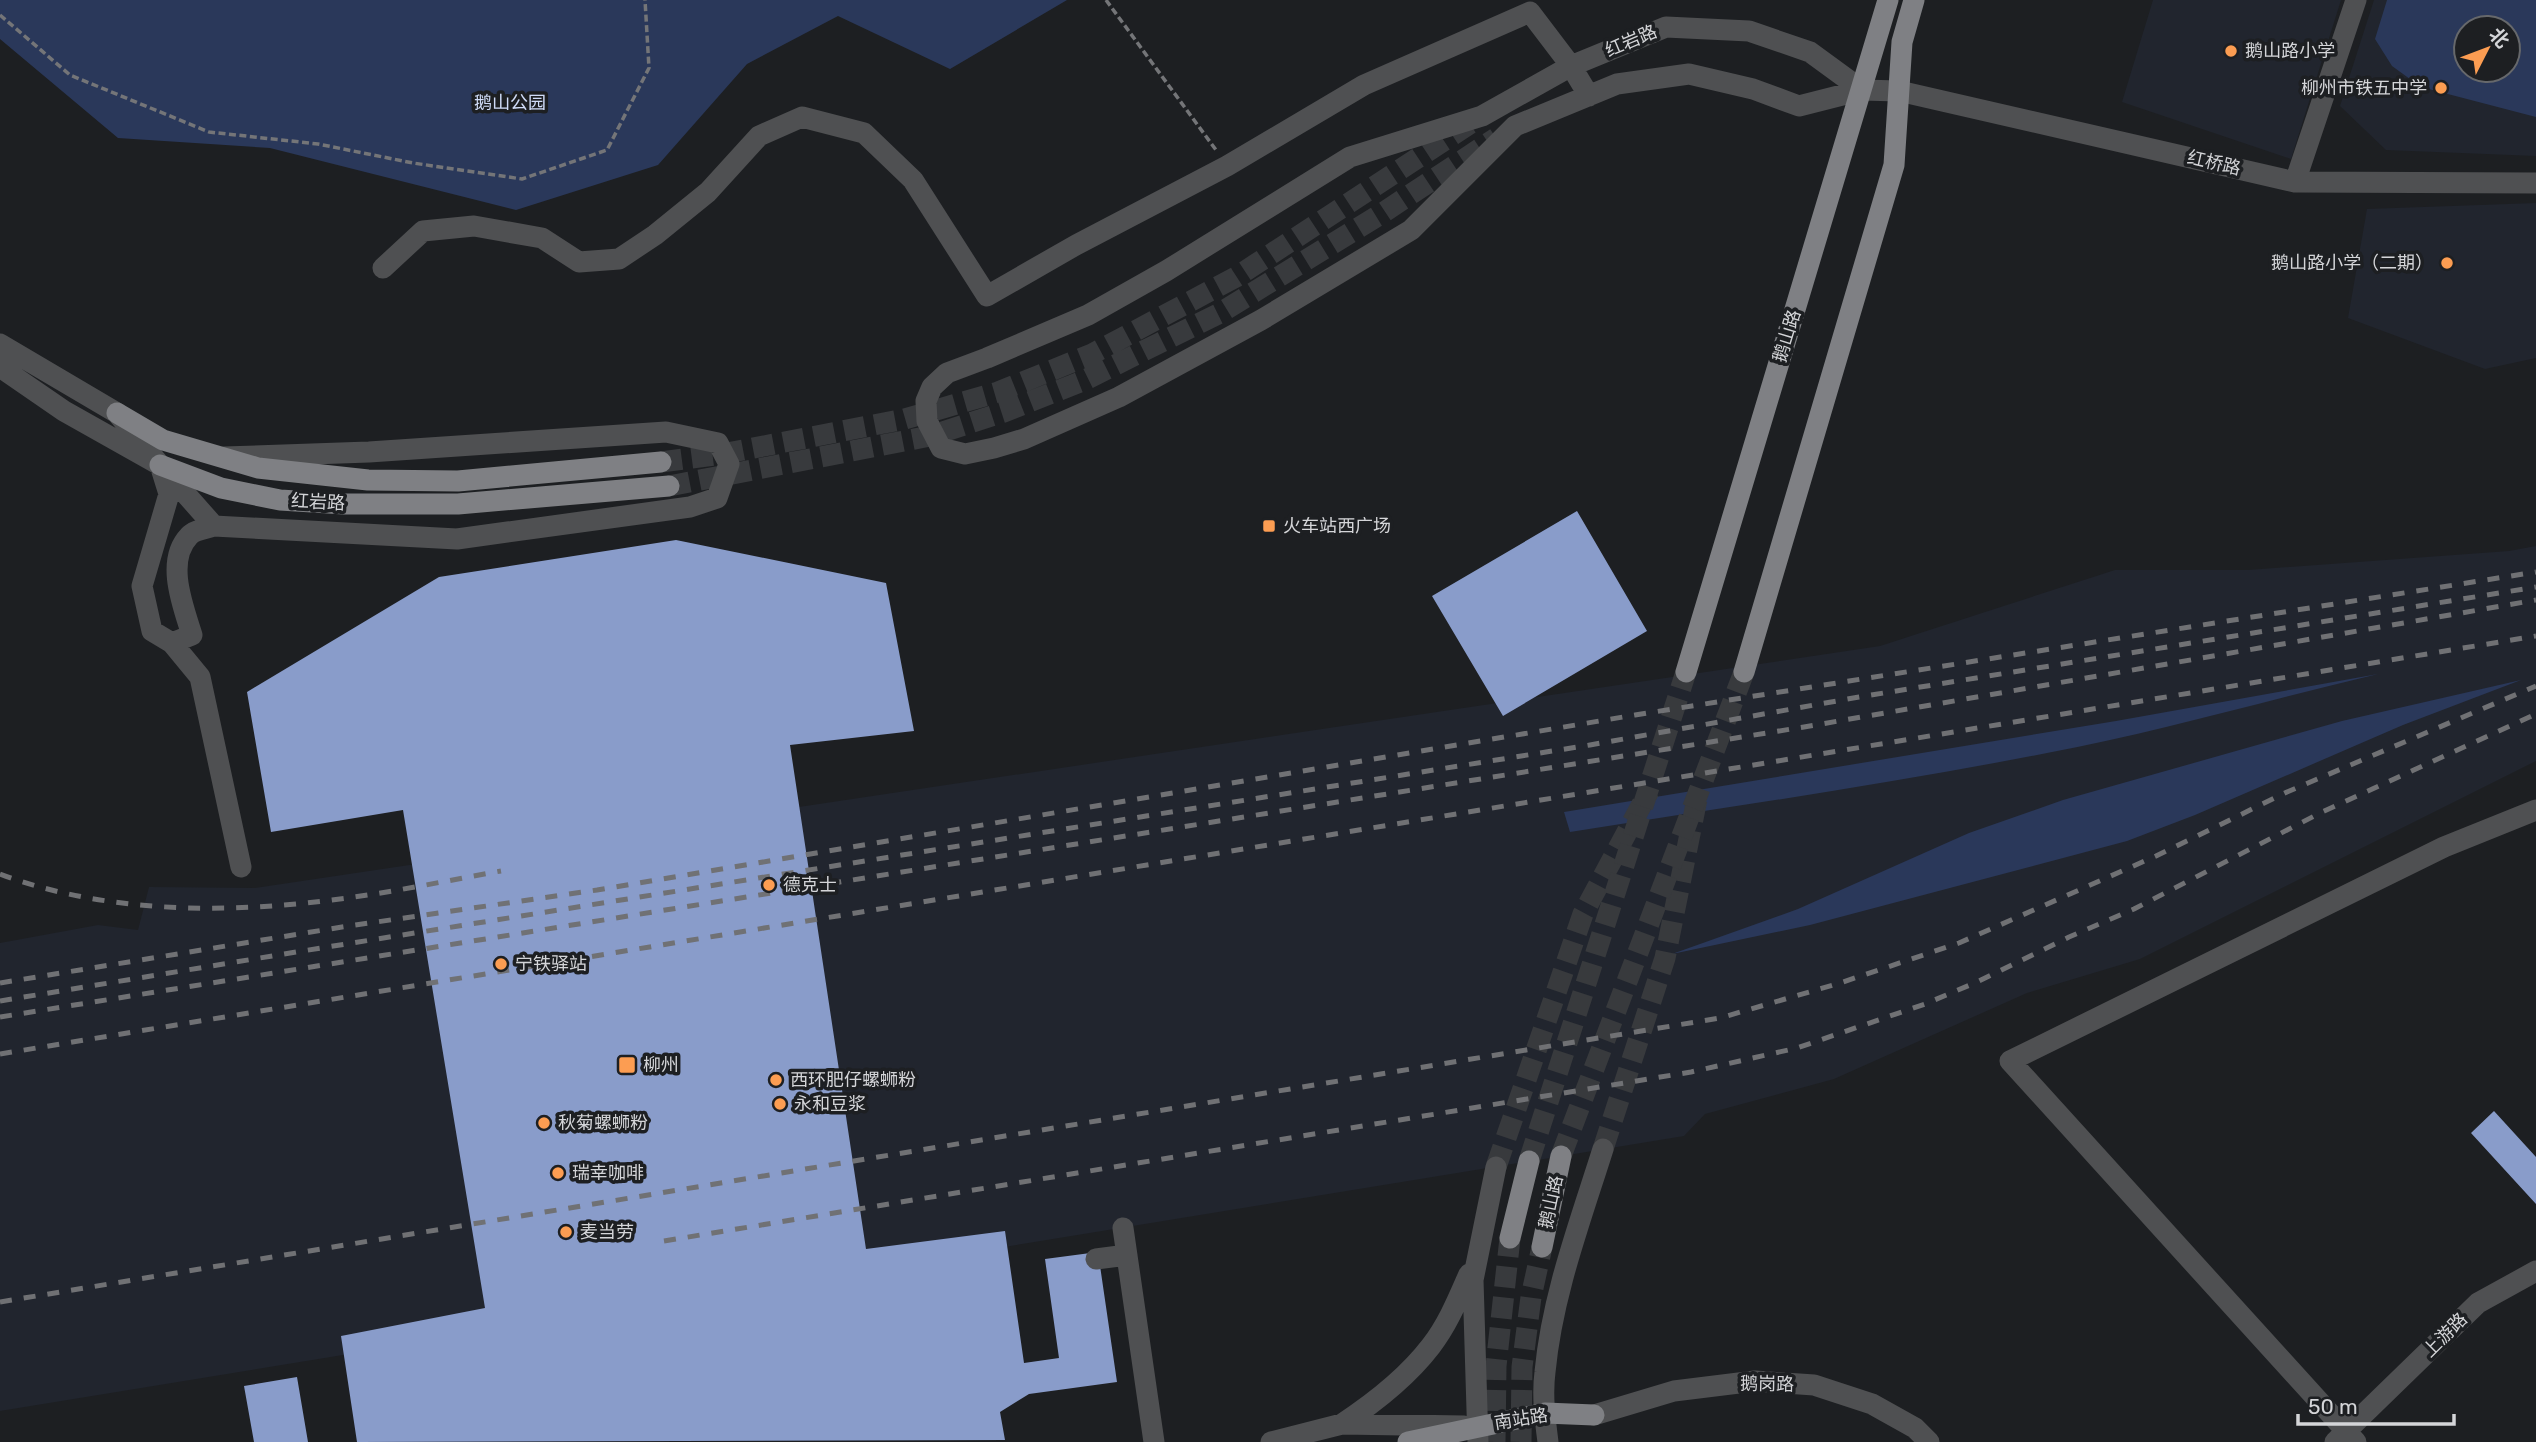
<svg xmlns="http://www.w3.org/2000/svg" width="2536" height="1442" font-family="Rubik,'Noto Sans SC',sans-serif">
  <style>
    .built { fill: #21252e; fill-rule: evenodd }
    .green { fill: #2a385a; fill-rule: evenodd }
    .building { fill: #899cca }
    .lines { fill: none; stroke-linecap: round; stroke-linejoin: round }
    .minor-tunnel { stroke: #383a3d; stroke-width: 21; stroke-dasharray: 21 10; stroke-linecap: butt }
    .major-tunnel { stroke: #383a3d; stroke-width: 21; stroke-dasharray: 21 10; stroke-linecap: butt }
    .path { stroke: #747578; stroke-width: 3.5; stroke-dasharray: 7 3.5; stroke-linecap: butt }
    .minor { stroke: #4f5052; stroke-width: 21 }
    .major { stroke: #7f8084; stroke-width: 21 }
    .rail { stroke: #707174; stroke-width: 5; stroke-dasharray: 12 12; stroke-linecap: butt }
    .poi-dot { fill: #fc9d52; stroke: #1d1f22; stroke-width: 2.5 }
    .labels { text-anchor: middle; stroke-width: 7; stroke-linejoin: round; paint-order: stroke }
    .street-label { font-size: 18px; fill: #d4d5d8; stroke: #1d1f22 }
    .poi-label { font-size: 18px; fill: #d4d5d8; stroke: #1d1f22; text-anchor: start }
    .park-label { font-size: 18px; fill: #d0dcf8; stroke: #1d1f22 }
  </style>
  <rect width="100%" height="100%" fill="#1d1f22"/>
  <path class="built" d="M2153,0H2341L2291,159L2122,102Z
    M2374,0H2536V156L2386,150L2340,106ZM2466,28H2508V70H2466Z
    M2536,203V358L2485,369L2348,318L2367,209Z
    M2536,546V761L2140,959L2027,993L1834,1079L1705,1114L1684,1136L0,1411V943L98,925L138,930L149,887L255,888L1880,646L2115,570H2248L2509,551Z"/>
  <path class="green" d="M0,0H1067L950,69L838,16L747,64L658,165L516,210L270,148L118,138L0,39Z
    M2387,0H2536V117L2421,87L2392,66L2375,39ZM2466,28H2508V70H2466Z
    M2378,674C2268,700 2159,732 2047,753C1889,784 1729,807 1570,832L1564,812L2116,721Z
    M2521,680L2403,725L2195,815L2127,841L1810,925L1672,954L1798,909L1969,833L2063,800L2342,721Z"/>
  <path class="building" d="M1577,511L1647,631L1503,716L1432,596Z
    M676,540L886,583L914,731L790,745L866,1249L1005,1231L1024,1363L1059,1358L1045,1259L1098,1252L1117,1382L1029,1394L1000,1412L1005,1440L357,1442L341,1336L485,1308L403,810L271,832L247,692L439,577Z
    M2494,1111L2536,1157V1204L2471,1133Z
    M297,1377L308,1442H254L244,1386Z"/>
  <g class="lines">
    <path class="minor-tunnel" d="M1603,1149L1665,958L1698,794
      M1496,1167L1583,914L1649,791"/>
    <path class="major-tunnel" d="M661,462L722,454L905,419L998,392L1092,354L1236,277L1471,123
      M669,486L930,436L1004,412L1085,380L1220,313L1381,214L1496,138
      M1561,1156L1744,672
      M1529,1161L1686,672
      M1495,1442L1496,1366L1510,1238
      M1521,1442L1522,1367L1531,1297L1542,1247"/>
    <path class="path" d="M1106,0L1216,150
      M0,15L70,75L209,132L318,144L413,163L522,179L607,150L649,68L645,0"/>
    <path class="minor" d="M1862,90L1810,52L1749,31L1666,27L1571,66L1482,116L1350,157L1166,271L1088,315L987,358L947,373L932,387L926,401L927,421L941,448L965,454L994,448L1024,439L1119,397L1261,320L1411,230L1515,126L1617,84L1689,74L1753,89L1799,106L1862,90L1899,91L2295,182L2536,183
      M2295,182L2356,0
      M383,268L423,231L474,226L542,238L579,262L619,259L655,235L708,192L759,136L802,117L864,133L913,180L987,296L1076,245L1227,166L1364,85L1530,12L1571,66L1589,96
      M0,344L117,413L160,465L169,494L142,586L152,631L172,643L200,677L241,867
      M0,367L64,411L160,465L214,526
      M172,643L192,635C183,606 165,561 189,536C194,530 206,529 214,526L457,539L690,507L717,498L729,464L718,443L666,432L369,452L224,457
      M1123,1228L1154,1442
      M1096,1259L1127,1255
      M1594,1415L1674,1391L1755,1381L1814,1385L1872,1404L1915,1428L1929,1442
      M1342,1424C1374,1403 1408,1376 1431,1346C1448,1324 1458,1299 1469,1274
      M1271,1442L1342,1424L1464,1426
      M1478,1442L1473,1280L1496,1167
      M1548,1442C1545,1419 1542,1395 1545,1372C1552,1296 1580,1222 1603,1149
      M2335,1442L2478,1303L2536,1271
      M2356,1442L2010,1061L2444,847L2536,810"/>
    <path class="major" d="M117,413L163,440L258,468L368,480L458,481L661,462
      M160,465L221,488L280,500L344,504H458L669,486
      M1686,672L1888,0
      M1744,672L1894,165L1902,42L1914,0
      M1510,1238L1529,1161
      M1542,1247L1561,1156
      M1408,1442L1545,1413L1594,1415"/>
    <path class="rail" d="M0,874C104,913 223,914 332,900C389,893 445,881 501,871
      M0,983L342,927L597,890L1635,715L2536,572
      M0,1001L296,952L1590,745L1859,697L2536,587
      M0,1017L1804,727L2536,600
      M0,1054L2536,636
      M664,1241L1691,1072L1797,1048L1925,1004L1977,982L2069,937L2134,909L2322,812L2536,714
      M0,1302L1720,1018L1840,983L1959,943L2156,856L2287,792L2536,686"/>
  </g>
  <g class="poi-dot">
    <circle cx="2231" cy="51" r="7"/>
    <circle cx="2441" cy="88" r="7"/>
    <circle cx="2447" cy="263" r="7"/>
    <rect x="1262" y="519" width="14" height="14" rx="3.5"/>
    <circle cx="769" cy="885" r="7"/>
    <circle cx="501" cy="964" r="7"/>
    <rect x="618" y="1056" width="18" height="18" rx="3.5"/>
    <circle cx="776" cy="1080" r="7"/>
    <circle cx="780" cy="1104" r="7"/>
    <circle cx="544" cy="1123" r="7"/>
    <circle cx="558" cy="1173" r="7"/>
    <circle cx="566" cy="1232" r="7"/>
  </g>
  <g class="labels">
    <g class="street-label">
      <text transform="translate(1631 41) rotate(-23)" y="6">红岩路</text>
      <text transform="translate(2214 163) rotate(13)" y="6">红桥路</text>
      <text transform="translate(1787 336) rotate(-73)" y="6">鹅山路</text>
      <text transform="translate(318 502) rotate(3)" y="6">红岩路</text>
      <text transform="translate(1551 1202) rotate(-78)" y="6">鹅山路</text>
      <text transform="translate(2445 1335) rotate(-45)" y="6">上游路</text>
      <text transform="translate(1767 1384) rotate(1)" y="6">鹅岗路</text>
      <text transform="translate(1521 1419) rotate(-9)" y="6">南站路</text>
    </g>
    <g class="poi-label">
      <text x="2245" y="57">鹅山路小学</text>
      <text x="2427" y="94" text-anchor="end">柳州市铁五中学</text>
      <text x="2433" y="269" text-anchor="end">鹅山路小学（二期）</text>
      <text x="1283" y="532">火车站西广场</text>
      <text x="783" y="891">德克士</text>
      <text x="515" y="970">宁铁驿站</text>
      <text x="643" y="1071">柳州</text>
      <text x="790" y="1086">西环肥仔螺蛳粉</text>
      <text x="794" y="1110">永和豆浆</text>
      <text x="558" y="1129">秋菊螺蛳粉</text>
      <text x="572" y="1179">瑞幸咖啡</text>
      <text x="580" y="1238">麦当劳</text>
    </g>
    <g class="park-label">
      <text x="510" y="109">鹅山公园</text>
    </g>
  </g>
  <g transform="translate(2487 49) rotate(48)"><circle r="33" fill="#1d1f22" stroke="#66686b" stroke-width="2"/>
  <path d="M0-5L12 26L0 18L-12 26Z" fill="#fc9d52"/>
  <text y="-10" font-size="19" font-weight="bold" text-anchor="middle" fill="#d4d5d8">北</text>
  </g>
  <path d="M2298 1414v10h156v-10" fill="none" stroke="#d4d5d8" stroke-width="3.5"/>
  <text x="2308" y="1414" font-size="21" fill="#d4d5d8" stroke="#1d1f22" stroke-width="5" paint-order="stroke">50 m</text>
</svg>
